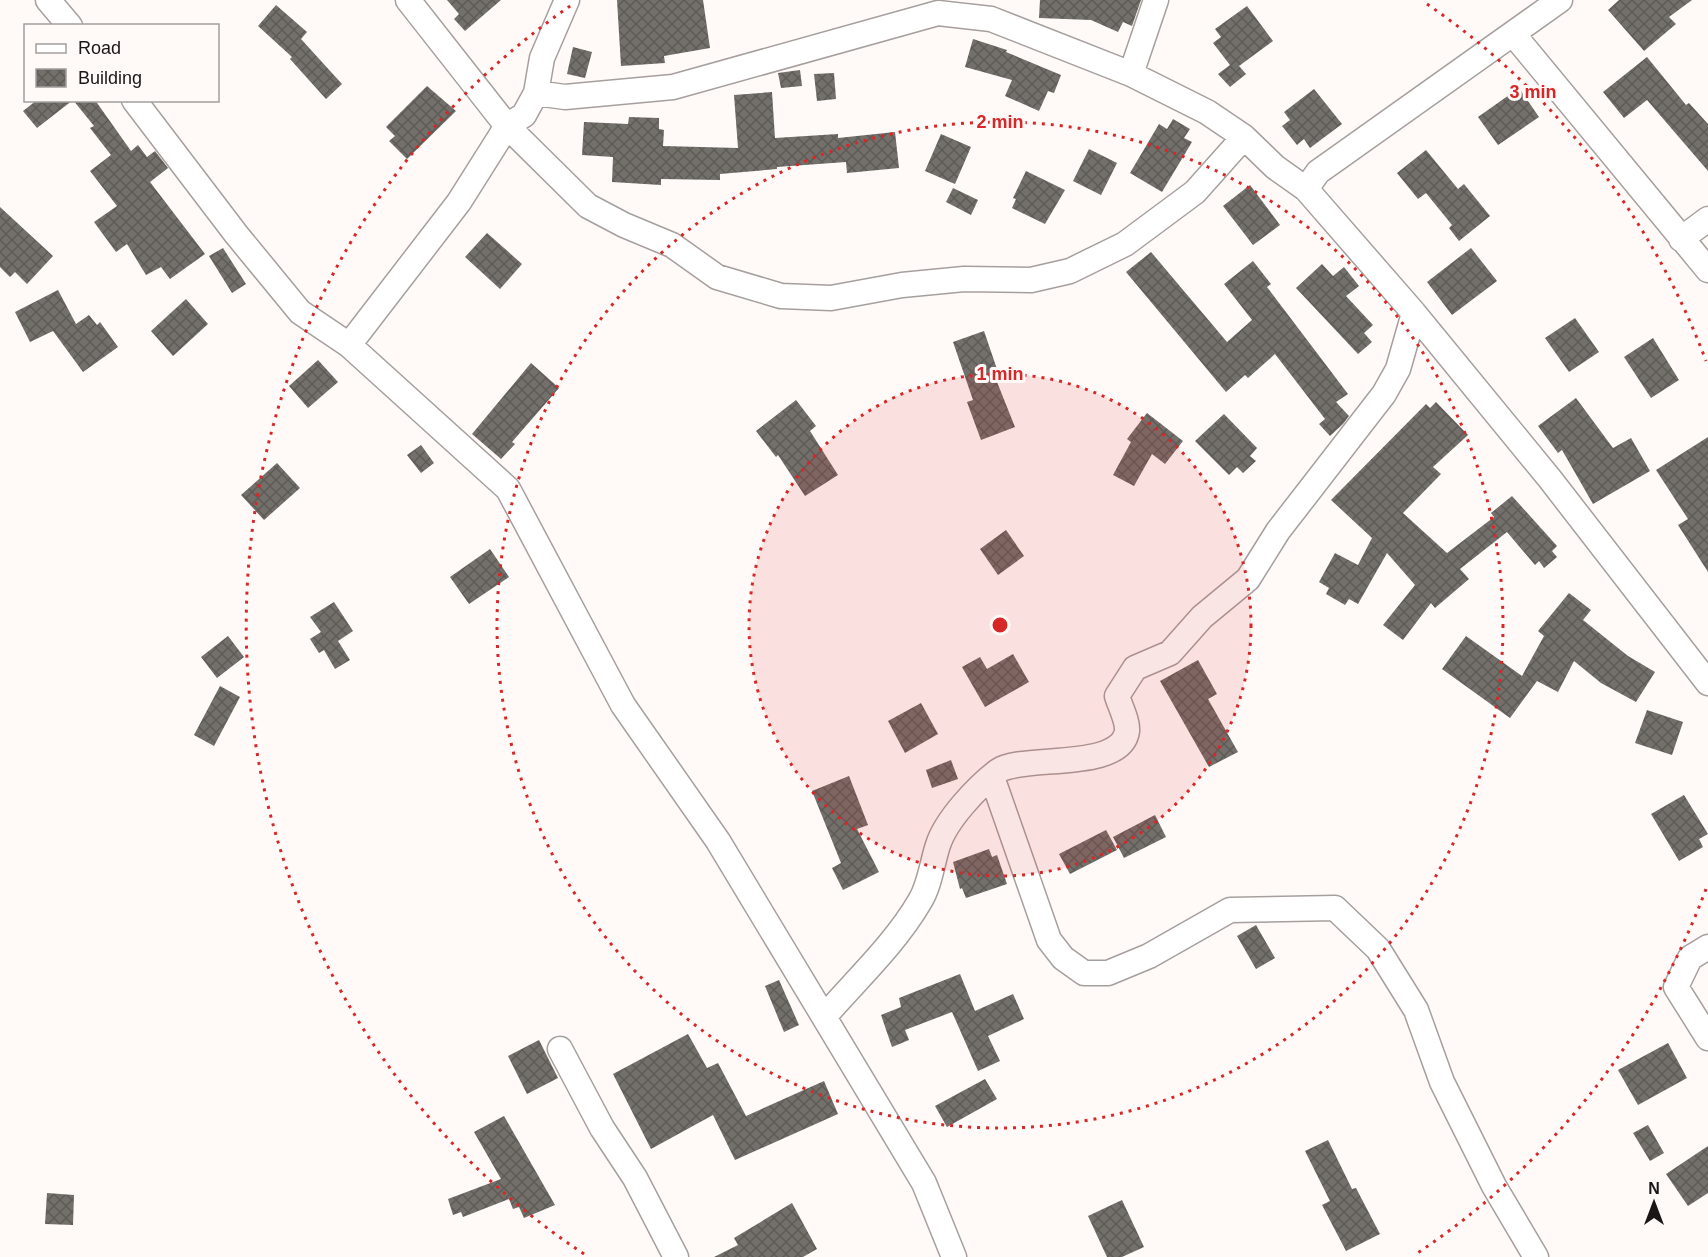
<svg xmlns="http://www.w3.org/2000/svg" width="1708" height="1257" font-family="Arial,sans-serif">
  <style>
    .building { fill: url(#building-cross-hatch) }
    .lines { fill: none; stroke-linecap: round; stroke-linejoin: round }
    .street-casing { stroke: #a69f9d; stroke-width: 27 }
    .street { stroke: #fff; stroke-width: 24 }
    .ring { fill: none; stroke: #d62828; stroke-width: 3; stroke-dasharray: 3 6 }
    .centre { fill: #d62828; stroke: #fffaf8; stroke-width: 3 }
    .ring-label { font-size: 18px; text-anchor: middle; font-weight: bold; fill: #d62828; stroke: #fffaf8; stroke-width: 6; stroke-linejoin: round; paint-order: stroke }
  </style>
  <defs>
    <pattern id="building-cross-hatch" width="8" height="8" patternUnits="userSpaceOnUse" patternTransform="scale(1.5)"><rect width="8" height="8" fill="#736f6a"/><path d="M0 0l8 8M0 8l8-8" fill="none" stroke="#5e5a56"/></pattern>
  </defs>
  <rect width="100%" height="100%" fill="#fffaf8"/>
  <path class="building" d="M447,0H501L465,31L454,19L459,14Z
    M617,0H703L710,48L664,56L665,63L621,66Z
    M1040,0H1141L1132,26L1123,22L1118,32L1091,20L1039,18Z
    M1619,0H1692L1669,17L1676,24L1644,51L1608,10Z
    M276,5L307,32L301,39L342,84L326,99L290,59L292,57L258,26Z
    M1247,6L1273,41L1239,66L1246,74L1230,87L1218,74L1230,65L1213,43L1221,37L1215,29Z
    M973,39L1007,50L1006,52L1061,75L1054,93L1048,91L1039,111L1005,96L1012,80L965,67Z
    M573,47L592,52L585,78L567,74Z
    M1647,57L1686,105L1689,103L1708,124V171L1647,100L1624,118L1603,92Z
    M800,70L802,86L781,88L778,73Z
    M834,73L836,99L817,101L814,74Z
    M427,86L456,111L407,159L389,141L395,136L386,127Z
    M1519,88L1539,117L1498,145L1478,117Z
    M1314,89L1342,124L1310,148L1304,139L1297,145L1282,126L1290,120L1284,112Z
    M772,92L775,138L838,134V138L895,132L899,168L847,173L846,162L777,167V169L720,174V180L661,179V185L612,182L613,157L582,155L584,122L628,124L629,117L659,118V129L664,130L663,146L738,148L734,95Z
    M37,100H73L37,128L23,111Z
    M73,100H95L131,151L138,145L147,157L155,151L168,168L150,182L205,254L170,279L161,267L146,275L127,244L116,252L94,222L117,206L90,171L111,155L90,128L94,126Z
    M1173,119L1190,129L1184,138L1192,142L1162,192L1130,173L1159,124L1167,129Z
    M941,134L971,147L955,184L925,171Z
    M1089,149L1117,163L1101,195L1073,181Z
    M1426,150L1458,189L1464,184L1490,216L1459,241L1449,228L1452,225L1426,193L1418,199L1397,173Z
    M1026,171L1065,190L1045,224L1012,208L1016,199L1013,198Z
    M1250,185L1280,225L1253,245L1223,206Z
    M953,188L978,200L971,215L946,202Z
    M0,207L53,256L27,284L15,272L10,277L0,267Z
    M487,233L522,264L500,289L465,257Z
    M223,248L246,284L232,293L209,256Z
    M1471,248L1497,281L1452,315L1427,282Z
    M1151,252L1227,342L1252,320L1224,284L1253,261L1271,284L1267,287L1348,394L1336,402L1349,416L1343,424L1330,436L1319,424L1325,419L1275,354L1248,378L1245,375L1226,392L1126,272Z
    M1322,264L1333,276L1344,267L1359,286L1346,296L1373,325L1364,333L1372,342L1358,354L1296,288Z
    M58,290L76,324L89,315L97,325L100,322L118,347L83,372L53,331L30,342L15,312Z
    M186,299L208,324L173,356L151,331Z
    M1575,318L1599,352L1569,372L1545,338Z
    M984,331L999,375L995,377L1015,427L981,440L967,402L973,400L953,342Z
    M1653,338L1679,380L1651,398L1624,357Z
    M318,360L338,382L308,408L289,386Z
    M531,363L559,388L512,442L515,444L501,459L472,434Z
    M1576,398L1613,448L1631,438L1650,471L1593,504L1562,450L1558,453L1538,426Z
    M796,400L816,426L810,431L838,475L805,496L778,455L776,457L756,431Z
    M1436,402L1468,435L1433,467L1441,474L1403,513L1447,553L1494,517L1491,513L1512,496L1557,546L1552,551L1557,557L1544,568L1539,561L1535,565L1507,532L1460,569L1469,579L1435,608L1431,603L1403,640L1383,625L1415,585L1387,553L1358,604L1349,599L1345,605L1326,594L1329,588L1319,582L1335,553L1358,565L1372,538L1331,500L1426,404L1430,408Z
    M1147,413L1183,441L1165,464L1152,454L1134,486L1113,475L1131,442L1127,439Z
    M1224,414L1257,448L1250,456L1256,461L1243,473L1237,467L1229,475L1195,441Z
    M1708,437V572L1678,525L1688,519L1656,470Z
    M421,445L434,463L421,473L407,455Z
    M277,463L300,488L264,520L241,495Z
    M1006,530L1024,556L998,575L980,549Z
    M490,549L509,577L469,604L450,577Z
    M1569,593L1591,610L1583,620L1628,656L1655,672L1636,702L1601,683L1574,661L1558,692L1537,681L1510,718L1442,669L1466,636L1522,676L1544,636L1538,631Z
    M334,602L353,631L338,641L350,660L335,669L324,650L319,653L310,639L321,632L310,617Z
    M228,636L244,657L217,678L201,657Z
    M1013,654L1029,682L985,707L962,667L980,657L987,669Z
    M1198,660L1217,694L1208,699L1238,752L1209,767L1160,681Z
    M220,686L240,697L214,746L194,735Z
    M921,703L938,734L905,753L888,721Z
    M1647,710L1683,722L1672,755L1635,743Z
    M951,760L958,779L932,788L926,770Z
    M849,776L868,825L857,829L879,872L843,890L832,868L841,863L812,791Z
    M1684,795L1708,834L1699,839L1703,847L1679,861L1651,814Z
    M1155,815L1166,837L1124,858L1113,837Z
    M1106,830L1117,850L1070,874L1059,854Z
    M989,849L992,857L997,855L1007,884L966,898L962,888L960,889L953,862Z
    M1256,925L1275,958L1256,969L1237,936Z
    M960,974L975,1011L1013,994L1024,1019L988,1036L1000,1061L978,1071L952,1012L905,1030L909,1040L892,1047L881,1015L901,1007L899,998Z
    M779,980L799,1025L784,1032L765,986Z
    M688,1034L707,1068L718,1063L746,1116L824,1081L838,1114L735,1160L713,1115L651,1149L613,1074Z
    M539,1040L558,1078L527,1094L508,1056Z
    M1668,1043L1687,1078L1638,1105L1618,1070Z
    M985,1079L997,1099L947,1127L935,1106Z
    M504,1116L555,1205L524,1218L519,1207L513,1209L509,1199L463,1217L461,1212L453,1215L448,1199L501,1179L474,1132Z
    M1648,1125L1664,1153L1650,1161L1633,1133Z
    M1328,1140L1352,1189L1356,1188L1380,1234L1346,1251L1322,1205L1330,1201L1305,1151Z
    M1708,1146V1193L1688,1206L1666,1174Z
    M47,1193L74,1195L73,1225L45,1224Z
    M1122,1200L1144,1247L1122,1257H1107L1088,1216Z
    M792,1203L817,1249L803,1257H714L738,1245L734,1238Z"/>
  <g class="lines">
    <defs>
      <path id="street" d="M48,0L70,26
        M408,0L507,126L588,206L624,225L672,245L717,277L781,296L831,298L902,285L964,279L1031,280L1070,271L1125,244L1195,192L1244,137
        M1514,35L1708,270
        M1131,74L1156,0
        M536,93L565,97L673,87L938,13L991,19L1131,74L1207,112L1244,137L1275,167L1306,189L1414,313L1550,479L1708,683
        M134,100L236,234L300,312L349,345L508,489L623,705L718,841L924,1183L954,1257
        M1306,189L1318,172L1335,160L1560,0
        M1681,239L1708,219
        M349,345L459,202L507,126L524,115L536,93L542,58L567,0
        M992,777L1049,940L1063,958L1084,973H1108L1149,956L1230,910L1335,908L1378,949L1416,1010L1442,1082L1494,1186L1536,1257
        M1708,947L1690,958L1676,987L1708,1038
        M824,1017C856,980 895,944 920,901C930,885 932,863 938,845C946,820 977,787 998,771C1022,754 1121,772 1127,731C1128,721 1120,706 1117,696L1135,668L1170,653L1202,617L1248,579L1278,531L1384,394L1398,369L1414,313
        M560,1049L602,1128L635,1178L676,1257"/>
    </defs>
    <use href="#street" class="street-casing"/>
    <use href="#street" class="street"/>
  </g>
  <circle cx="1000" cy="625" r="251" fill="#d62828" fill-opacity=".12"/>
  <g class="ring">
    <circle cx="1000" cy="625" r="251"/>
    <circle cx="1000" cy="625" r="503"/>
    <path d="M1706 889A754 754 0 0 1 1416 1254M584 1254A754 754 0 0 1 573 4M1427 4A754 754 0 0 1 1706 361"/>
  </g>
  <circle cx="1000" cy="625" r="9" class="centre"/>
  <g class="ring-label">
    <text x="1533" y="98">3 min</text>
    <text x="1000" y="128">2 min</text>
    <text x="1000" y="380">1 min</text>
  </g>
  <rect x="24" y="24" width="195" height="78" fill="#fffaf8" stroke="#a39f9d" stroke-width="1.5"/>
  <rect x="36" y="44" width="30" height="9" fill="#ffffff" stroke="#a39f9d" stroke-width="1.5"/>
  <text x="78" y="54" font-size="18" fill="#191615">Road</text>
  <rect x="36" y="69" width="30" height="18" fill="url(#building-cross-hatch)" stroke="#a39f9d" stroke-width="1.5"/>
  <text x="78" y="84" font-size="18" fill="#191615">Building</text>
  <g transform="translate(1654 1203)" stroke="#fffaf8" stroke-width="4.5" paint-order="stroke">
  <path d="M0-4.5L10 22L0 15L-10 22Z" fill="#191615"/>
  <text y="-9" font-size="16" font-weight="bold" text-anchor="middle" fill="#191615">N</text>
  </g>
</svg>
